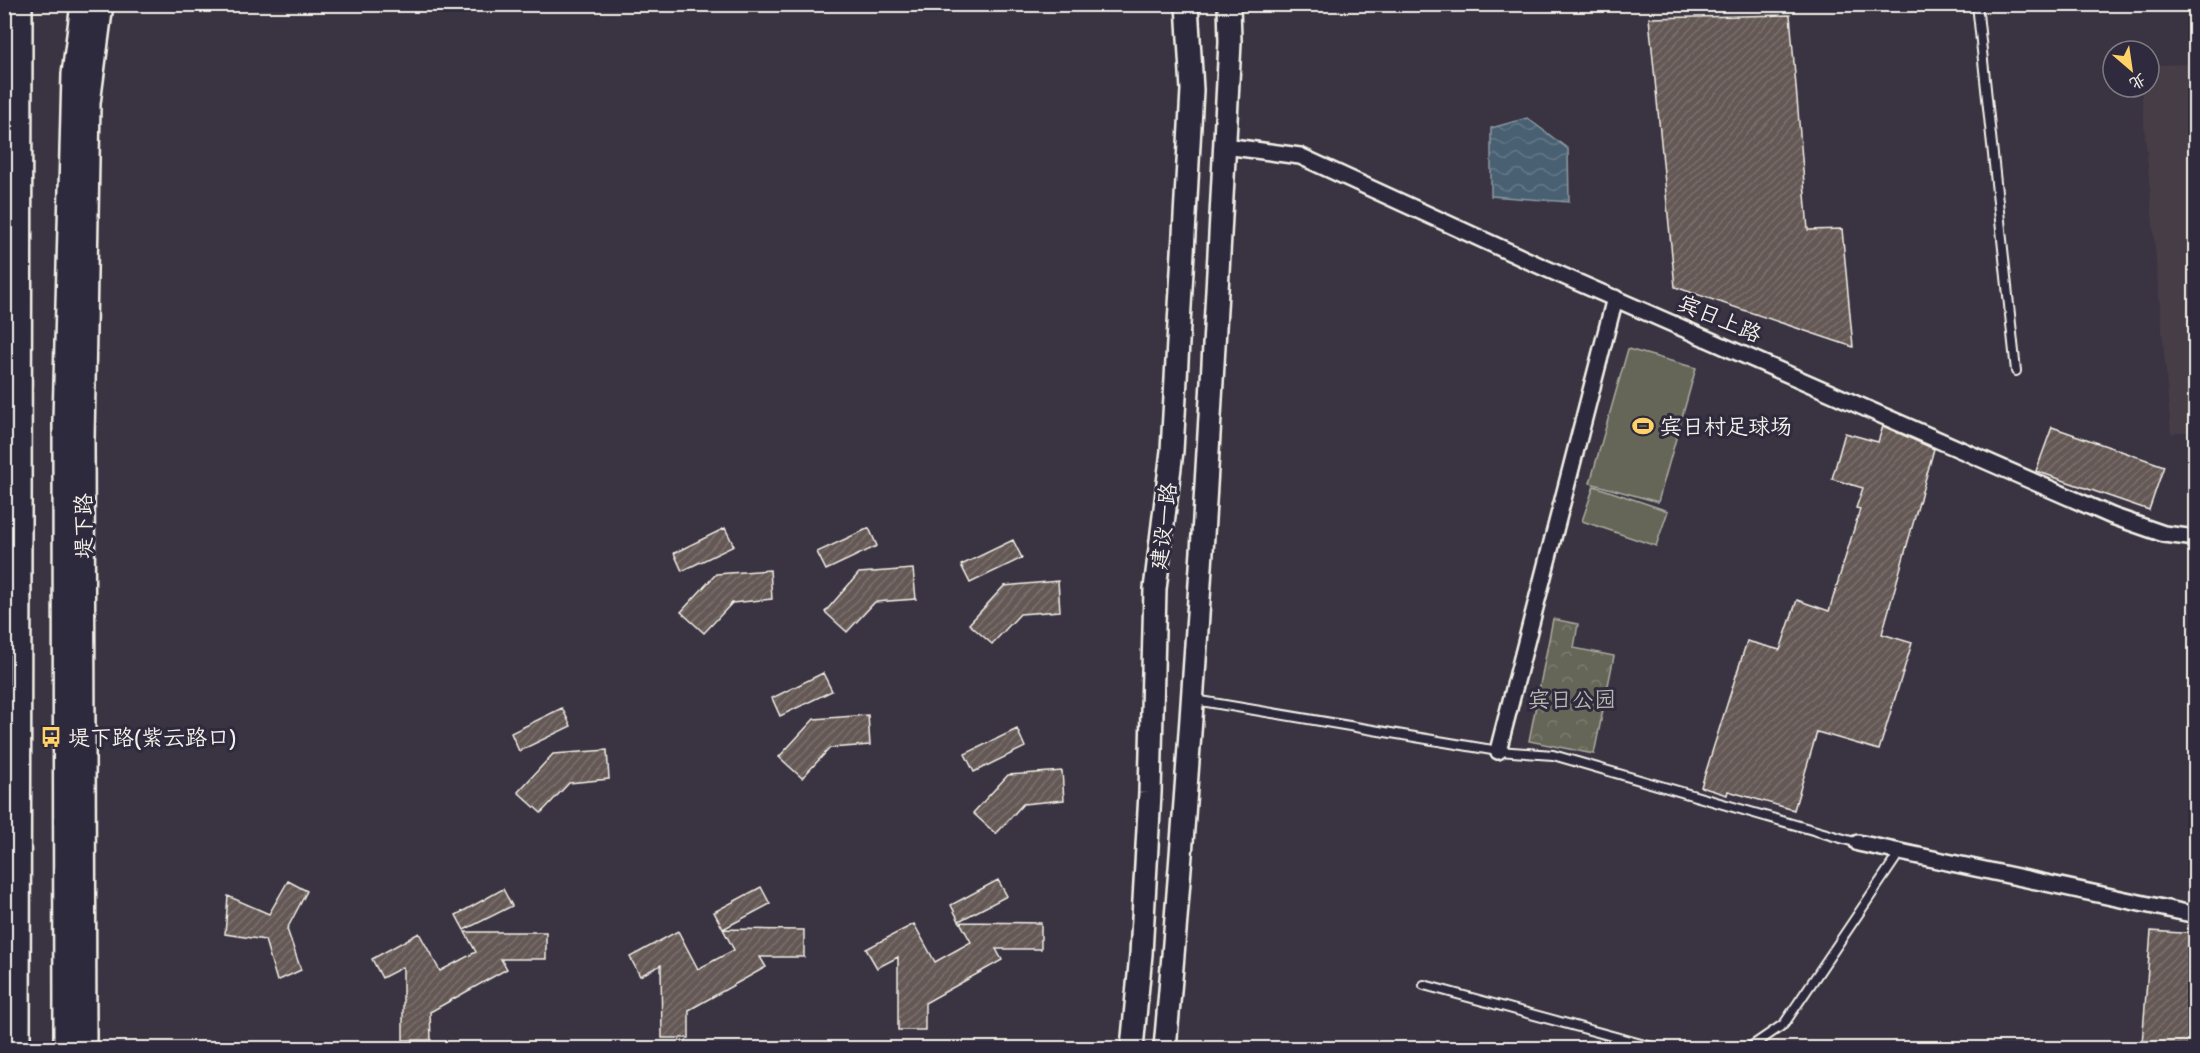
<svg xmlns="http://www.w3.org/2000/svg" width="2200" height="1053" font-family="Itim,'LXGW WenKai TC',sans-serif">
  <style>
    .built { fill: #473e47 }
    .forest { fill: url(#forest-crowns); stroke: #acaca0; stroke-width: 1.5 }
    .pitch { fill: #656658; stroke: #acaca0; stroke-width: 1.5 }
    .water { fill: url(#water-waves); stroke: #8d9ba2; stroke-width: 1.5 }
    .building { fill: url(#building-hatch); stroke: #f4f1e8; stroke-width: 1.5 }
    .lines { fill: none; stroke-linecap: round; stroke-linejoin: round }
    .lane-casing { stroke: #f4f1e8; stroke-width: 12 }
    .street-casing { stroke: #f4f1e8; stroke-width: 20 }
    .secondary-casing { stroke: #f4f1e8; stroke-width: 26 }
    .lane { stroke: #2f2a3d; stroke-width: 8 }
    .street { stroke: #2f2a3d; stroke-width: 15 }
    .secondary { stroke: #2f2a3d; stroke-width: 21 }
    .labels { text-anchor: middle; stroke-width: 6; stroke-linejoin: round; paint-order: stroke }
    .street-label { font-size: 22px; fill: #f4f1e8; stroke: #2f2a3d }
    .poi-label { font-size: 22px; fill: #f4f1e8; stroke: #2f2a3d; text-anchor: start }
    .park-label { font-size: 22px; fill: #bbb9ae; stroke: #2f2a3d }
  </style>
  <defs>
    <pattern id="forest-crowns" width="20" height="18" patternUnits="userSpaceOnUse" patternTransform="scale(1.5)"><rect width="20" height="18" fill="#656658"/><path d="M2 6a3 3 0 1 1 6 0M12 15a3 3 0 1 1 6 0" fill="none" stroke="#7c7c70"/></pattern>
    <pattern id="water-waves" width="16" height="10" patternUnits="userSpaceOnUse" patternTransform="scale(1.5)"><rect width="16" height="10" fill="#496173"/><path d="M0 5q4-4 8 0t8 0" fill="none" stroke="#647887"/></pattern>
    <pattern id="building-hatch" width="6" height="6" patternUnits="userSpaceOnUse" patternTransform="scale(1.5)"><rect width="6" height="6" fill="#645854"/><path d="M-1 1l2-2M0 6l6-6M5 7l2-2" fill="none" stroke="#7b706d"/></pattern>
  </defs>
  <rect width="100%" height="100%" fill="#3a3342"/>
  <filter id="ink" filterUnits="userSpaceOnUse"><feTurbulence type="fractalNoise" baseFrequency=".0167" numOctaves="2"/><feDisplacementMap in="SourceGraphic" scale="12" xChannelSelector="R" yChannelSelector="G"/><feConvolveMatrix kernelMatrix="1 2 1 2 8 2 1 2 1" color-interpolation-filters="sRGB"/></filter>
  <g filter="url(#ink)">
    <path class="built" d="M2195,64V431L2171,433L2141,87H2149V65Z"/>
    <path class="forest" d="M1553,619L1578,624L1574,648L1614,656L1594,754L1529,741Z"/>
    <path class="pitch" d="M1628,349L1696,368L1658,502L1590,483Z
      M1594,486L1668,511L1656,546L1582,521Z"/>
    <path class="water" d="M1527,118L1568,149L1569,202L1491,196V128Z"/>
    <path class="building" d="M1790,15L1808,230L1842,229L1853,347L1675,287L1649,18Z
      M1883,426L1934,449L1882,634L1912,643L1879,750L1817,732L1794,810L1728,791L1727,795L1701,787L1747,641L1780,650L1797,600L1829,611L1860,509L1856,508L1863,488L1832,479L1845,433L1878,442Z
      M2052,427L2164,466L2149,510L2036,471Z
      M725,528L734,546L682,571L674,553Z
      M869,528L877,546L826,570L817,552Z
      M1013,540L1022,558L970,583L961,565Z
      M913,569L916,599L875,602L847,632L825,612L859,573Z
      M770,570L772,599L732,603L704,633L681,612L716,574Z
      M1058,581L1060,611L1020,614L992,644L969,624L1004,586Z
      M823,673L832,691L780,716L772,698Z
      M562,708L571,726L519,751L511,733Z
      M868,715L870,745L830,748L802,778L779,757L814,719Z
      M1017,729L1025,747L974,772L965,754Z
      M607,750L609,779L569,783L541,813L518,792L553,754Z
      M1062,771L1064,800L1023,804L996,834L973,813L1008,775Z
      M998,880L1007,896L959,921L951,905Z
      M288,881L307,891L287,929L301,970L277,981L265,940L225,934L228,896L269,914Z
      M761,887L770,904L723,929L714,912Z
      M503,889L512,906L464,930L456,915Z
      M960,922L1041,923V949H996L1002,960L925,1003V1030H898V957L877,968L866,949L914,924L935,962L971,942Z
      M723,929L804,930V957H760L766,967L689,1010V1038H662L661,965L640,976L630,957L678,931L698,969L734,950Z
      M2151,931L2196,934V1048L2142,1044Z
      M465,932H546V959H501L507,969L430,1012L431,1040H403V967L382,978L372,959L419,933L440,971L476,952Z"/>
    <g class="lines">
      <defs>
        <path id="lane" d="M1977,4L2016,371
          M1195,700L1498,751L1553,755L1858,843
          M1424,985L1656,1048
          M1749,1048L1784,1024L1900,852"/>
        <path id="street" d="M1225,146L1300,156L1538,265L2112,516L2164,534L2196,538
          M1498,751L1615,298
          M1858,843L2196,915"/>
        <path id="secondary" d="M19,1048L21,4
          M65,1048L64,421L73,74L82,4
          M85,1048L83,440L89,103L102,4
          M1132,1048L1141,954L1150,793L1155,589L1172,451L1192,90L1187,4
          M1165,1048C1195,713 1213,378 1230,42L1229,4"/>
      </defs>
      <use href="#lane" class="lane-casing"/>
      <use href="#street" class="street-casing"/>
      <use href="#secondary" class="secondary-casing"/>
      <use href="#lane" class="lane"/>
      <use href="#street" class="street"/>
      <use href="#secondary" class="secondary"/>
    </g>
  </g>
  <defs>
    <symbol id="stadium-bare" viewBox="-9 -9 18 18"><path d="M0-5a6.5 5 0 1 0 0 10a6.5 5 0 1 0 0-10ZM-3.5-1.8h7v3.6h-7Z" fill="#ffd166" stroke="#2f2a3d" stroke-width="2.5" paint-order="stroke"/></symbol>
    <symbol id="bus-bare" viewBox="-9 -9 18 18"><path d="M-5-6H5V4H4V6H2V4H-2V6H-4V4H-5ZM-3.5-4V0h7V-4ZM-3.5 1.2v1.5H-2V1.2ZM2 1.2v1.5H3.5V1.2Z" fill="#ffd166" stroke="#2f2a3d" stroke-width="2.5" paint-order="stroke"/></symbol>
  </defs>
  <g fill-rule="evenodd">
    <use href="#stadium-bare" x="1628" y="411" width="30" height="30"/>
    <use href="#bus-bare" x="36" y="722" width="30" height="30"/>
  </g>
  <g class="labels">
    <g class="street-label">
      <text transform="translate(1720 318) rotate(23)" y="8">宾日上路</text>
      <text transform="translate(83 526) rotate(-90)" y="8">堤下路</text>
      <text transform="translate(1163 526) rotate(-83)" y="8">建设一路</text>
    </g>
    <g class="poi-label">
      <text x="1660" y="434">宾日村足球场</text>
      <text x="68" y="745">堤下路(紫云路口)</text>
    </g>
    <g class="park-label">
      <text x="1572" y="707">宾日公园</text>
    </g>
  </g>
  <rect width="2200" height="1053" fill="none" stroke="#2f2a3d" stroke-width="24"/>
  <rect x="12" y="12" width="2176" height="1029" fill="none" stroke="#f4f1e8" stroke-width="2" filter="url(#ink)"/>
  <g transform="translate(2131 69) rotate(151)"><circle r="28" fill="#2f2a3d" stroke="#7e7a81" stroke-width="1.5"/>
  <path d="M0-4.5L10 22L0 15L-10 22Z" fill="#ffd166"/>
  <text y="-9" font-size="16" font-weight="bold" text-anchor="middle" fill="#f4f1e8">北</text>
  </g>
</svg>
